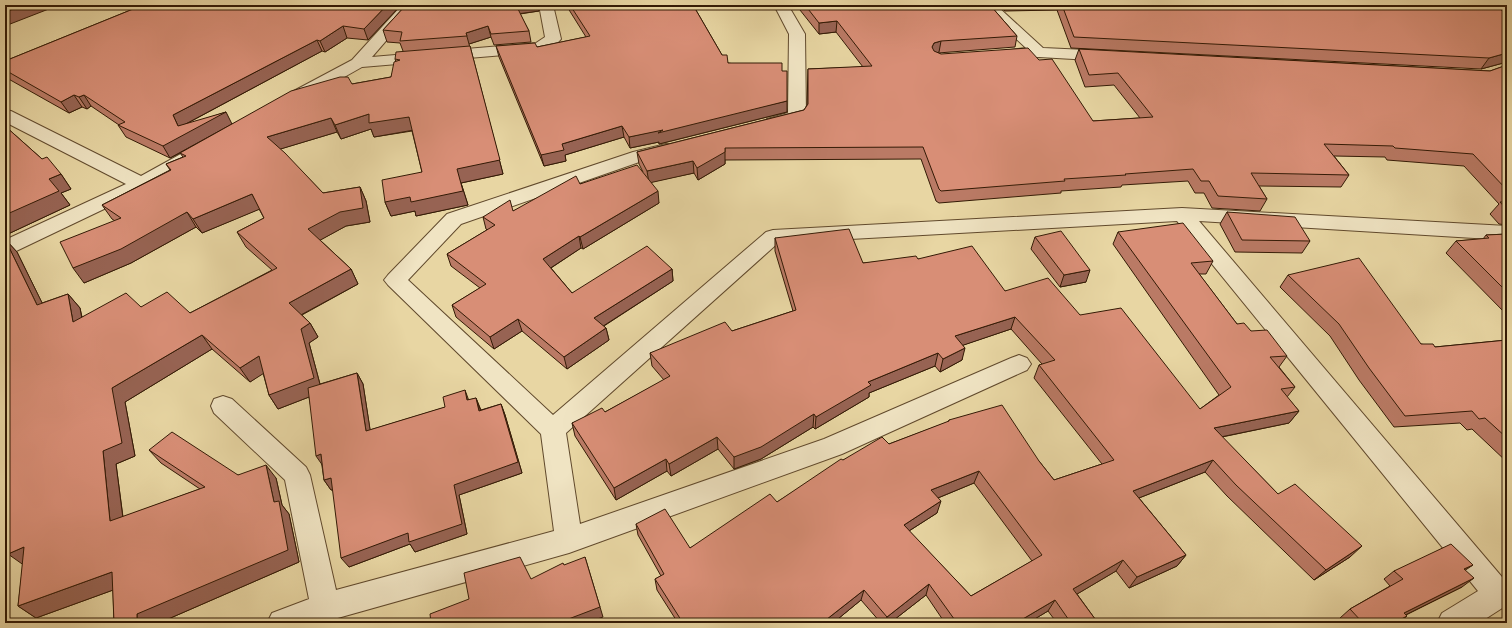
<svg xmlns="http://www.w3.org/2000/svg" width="1512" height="628" font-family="'Sorts Mill Goudy',serif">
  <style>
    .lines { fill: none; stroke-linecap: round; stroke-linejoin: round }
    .street-casing { stroke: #60492c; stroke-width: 2 }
    .street { fill: #f0e4c3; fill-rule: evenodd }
    .wall { fill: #ba7a65; stroke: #331a05; fill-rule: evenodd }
    .shaded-wall { fill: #976353; stroke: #331a05 }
    .building { fill: #d88e76; stroke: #331a05; fill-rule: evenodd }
  </style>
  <rect width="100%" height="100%" fill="#e8d6a3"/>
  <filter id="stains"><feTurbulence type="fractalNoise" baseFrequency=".005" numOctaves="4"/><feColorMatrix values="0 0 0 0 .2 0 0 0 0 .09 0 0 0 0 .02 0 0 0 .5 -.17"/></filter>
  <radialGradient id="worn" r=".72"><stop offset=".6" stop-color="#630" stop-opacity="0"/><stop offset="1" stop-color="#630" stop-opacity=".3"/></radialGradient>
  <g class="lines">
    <defs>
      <path id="street" d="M402,5H417L372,57L536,43L545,37L539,5H553L561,39C556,45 547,50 540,52L362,67L302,101L296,102L290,101L288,97L290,93L352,60Z
        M774,5H788L805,34L806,116L803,120L773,128L767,127L764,123L767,119L788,113L789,34Z
        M980,5H996L1043,48L1108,51L1114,53L1116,56L1114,59L1108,61L1039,57L1002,60L996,58L994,55L996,52L1026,48Z
        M5,110L11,111L141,176L188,150L194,149L200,150L203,154L200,158L148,188L12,253L5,255V240L126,184L5,122Z
        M666,144L672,145L675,149L672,153L645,160L461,224L408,280L553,415L766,232L773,230L1182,208L1507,226V240L1199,221L1502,577L1507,575V605L1479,623H1437L1442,613L1478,591L1177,221L778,243L566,433L580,524L824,439L1011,358L1019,355L1027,358L1031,364L1027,370L842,454L569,553L320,623H267L272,613L309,599L285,480L214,413L211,406L214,399L223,396L232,399L306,467L310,475L336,590L554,531L541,434L388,285L384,280L388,275L447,214L633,152Z"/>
    </defs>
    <use href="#street" class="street-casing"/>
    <use href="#street" class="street"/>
  </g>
  <path class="wall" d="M143,5H401L368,40L347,38L325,52L322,51L186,124H232L352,84L391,77L396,62L395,59L403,51L400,43L387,42L383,30L406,5H538L539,11L520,14L529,31L531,42L494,45L491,37L469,44L503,174L461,183L468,205L416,216L415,211L391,216L385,202L422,172L412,131L374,137L371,129L341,139L337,132L280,149L323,193L360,187L366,201L370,222L346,226L320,240L351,269L358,284L302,315L310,323L318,337L309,343L320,384L357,373L363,384L370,430L476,398L481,410L501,404L505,415L522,473L459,495L467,534L415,552L410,544L349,567L333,490H331L324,480L322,466L309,397L278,409L269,395L263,373L250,382L212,349L125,402L135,456L116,464L123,517L200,489L161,463L149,450L238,475L276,478L282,505L289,514L299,562L159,623H114L113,590L36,618L18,606L23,564L8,510L5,511V126L42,159L61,174L71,189L61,193L70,205L8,234L9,236L5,239L17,252L42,303L68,294L80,308L82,317L141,307L190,313L272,270L246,247L237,232L264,218L259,209L202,233L196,227L131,263L84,283L115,221L112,219L102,205L170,170L166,164L183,157L180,153L170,158L126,137L118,125H119L91,106L87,109L82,107L69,113L5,77V61Z
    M566,5H694H693L722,55L728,63L782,71L787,112L659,144V142L630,148L624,137L565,155L566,161L544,166L499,57L496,46L537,47L586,37Z
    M796,5H990L1017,36L1015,47L938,53L1093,121L1140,118L1114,85L1085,87L1075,60L1079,49L1490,71L1507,65V225L1499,224L1490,214L1499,204L1464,166L1387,160L1385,157L1334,156L1349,175L1341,187L1259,186L1267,199L1260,211L1212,208L1204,193H1195L1188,181L1122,185L1121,187L1061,191V193L939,203L936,201L921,159L725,160V164L698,180L694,173L651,182L659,203L583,249L581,248L551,268L572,293L672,269L673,281L604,326L606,328L609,340L567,369L522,331L494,349L456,317L452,305L480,288L451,266L447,254L487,230L486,229L483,217L513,211L580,184L643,172L639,164L637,152L804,110L807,105L808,69L863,67L836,32L819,34Z
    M998,5H1507V62L1481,69L1071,48L1057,10L1005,11Z
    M1227,212L1310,241L1302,253L1235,252L1220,224Z
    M1118,232L1213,261L1206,274H1199L1237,324L1251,331L1287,356L1279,367L1295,387L1287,397L1299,411L1289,423L1222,437L1278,494L1350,557L1314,580L1227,496L1205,472L1139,498L1186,555L1177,566L1129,588L1116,571L1077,594L1098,623H1057L1048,611L1028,623H945L926,595L890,623H881L861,600L833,623H678L657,590L655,579L661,576L638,535L636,524L690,548L777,502L843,460L889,444L948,422L949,420L1039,461L1054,480L1102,464L1034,378L1039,365L1042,364L1011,329L963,345L962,360L940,372L935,366L869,393V397L815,429L813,427L761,459L734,469L718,449L671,476L667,471L616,500L575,436L572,423L605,412L664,380L652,366L650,353L732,331L793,311L775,251V238L863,263L918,259L1005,291L1080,315L1200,409L1219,395L1113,244ZM974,483L1032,561L971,596L909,531L937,513L938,498Z
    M1507,234V315L1446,253L1456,241L1483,239L1486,235Z
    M1035,237L1086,282L1060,287L1031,249Z
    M1288,275L1421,344L1435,347L1507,340V462L1472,429L1467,430L1460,423L1394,427L1359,380L1330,336L1280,287Z
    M1465,570L1462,587L1406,615L1407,616L1397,623H1345L1340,618L1350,609L1390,586L1384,579L1394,571Z"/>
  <path class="shaded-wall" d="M24,5H59L5,26V12Z
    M387,5H401L368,40L364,29Z
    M515,5H537L539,11L517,14Z
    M837,21L836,32L819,34V23Z
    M343,26L347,38L325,52L320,41Z
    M488,26L491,37L469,44L466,33Z
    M317,40L322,51L180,127L226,112L232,124L170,158L163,146L178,126L173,115Z
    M941,41L939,52L933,55L932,47L934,43Z
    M470,46L503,174L461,183L468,205L416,216L415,211L391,216L385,202L457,169Z
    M1507,53V62L1481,69L1489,58Z
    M74,95L82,107L69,113L61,102Z
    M84,95L91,106L87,109L79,97Z
    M787,101V112L659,144V142L630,148L629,137Z
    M369,114L409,117L414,130L374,137L371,129L341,139L335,125Z
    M331,118L337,132L274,151L267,137Z
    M622,126L624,137L565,155L566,161L544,166L541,155L562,144Z
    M725,148V164L698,180L697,168Z
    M693,161L694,173L649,183L647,171Z
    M61,174L71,189L61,193L70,205L8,234L9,236L5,239L17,252L50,319L37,305L5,239V215L49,179Z
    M360,187L366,201L370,222L346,226L315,243L308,229Z
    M658,191L659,203L583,249L580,237Z
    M252,194L260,209L202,233L193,219Z
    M187,212L196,227L131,263L84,283L73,268Z
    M579,236L581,248L546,271L543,259Z
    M351,269L358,284L297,317L289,303Z
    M672,269L673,281L597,330L594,318Z
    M1090,270L1086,282L1060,287L1064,275Z
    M68,294L80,308L85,336L73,322Z
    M1015,317L1011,329L952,349L955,336Z
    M518,319L522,331L494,349L490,337Z
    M310,323L318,337L309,343L322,392L278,409L269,395L301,329Z
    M606,328L609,340L567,369L564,357Z
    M202,335L212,349L125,402L135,456L116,464L125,534L110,521L103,451L112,388Z
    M965,348L962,360L940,372L943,359Z
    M938,353L935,366L869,393V397L815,429L816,417L868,382Z
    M259,356L269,370L250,382L240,368Z
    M357,373L363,384L372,442L366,431Z
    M465,390L469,401L467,400Z
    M476,398L480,409L484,422L479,411Z
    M501,404L505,415L522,473L459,495L467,534L415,552L410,544L349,567L341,558L454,485Z
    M1299,411L1289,423L1206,440L1214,428Z
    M814,414L813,427L761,459L734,469V457Z
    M717,437L718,449L671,476L669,464Z
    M321,454L323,466L316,456Z
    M666,459L667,471L616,500L614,488Z
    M1213,460L1205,472L1126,503L1133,491Z
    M266,465L276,478L282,505L289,514L299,562L159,623H137V614L274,502Z
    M979,471L974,483L928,502L931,490Z
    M331,478L338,488L331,490L324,480Z
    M7,490L23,503L5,511V491Z
    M941,501L937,513L901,536L904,525Z
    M1362,546L1350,557L1314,580L1326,570Z
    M24,547L25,566L8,554Z
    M1186,555L1177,566L1129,588L1137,577Z
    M585,557L603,617L586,623H558Z
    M1123,560L1116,571L1067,600L1073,589Z
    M1473,565L1461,573L1464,569Z
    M112,572L127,585L36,618L18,606Z
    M1474,578L1462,587L1393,621L1404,613Z
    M929,584L926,595L890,623H885L887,617Z
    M864,590L861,600L833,623H822Z
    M1055,600L1048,611L1028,623H1016Z
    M1407,616L1397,623H1394Z"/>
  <path class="building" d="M5,5H24L5,12Z
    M143,5H387L364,29L343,26L320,41L317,40L173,115L178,126L226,112L163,146L118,125L125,122L84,95L79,97L74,95L61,102L5,70V61Z
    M406,5H516L529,31L491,34L488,26L466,33L467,36L400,41L402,32L383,30Z
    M570,5H693L722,55H727L728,63H782V71H787V101L658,133L663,130L629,137L622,126L562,144L564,150L541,155L496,46L535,43L537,47L590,36Z
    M805,5H990L1017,36L941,41L934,43L932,47L934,51L941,54L1028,48L1039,60L1052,59L1093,121L1153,117L1118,73L1089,75L1079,49L1490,71L1507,65V190L1473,154L1395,148L1393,146L1324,144L1349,175L1251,173L1267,199L1218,196L1209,181H1201L1193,169L1125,174L1126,175L1064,179L1065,181L941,191L939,189L923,147L725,148V152L697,168L693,161L647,171L637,152L804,110L808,104V69L872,66L837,21L819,23Z
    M1062,5H1494L1507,14V53L1489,58L1074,37Z
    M470,46L500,160L457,169L463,191L411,202L410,197L385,202L382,180L422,172L409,117L369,123V114L335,125L331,118L267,137L285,153L323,193L360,187L363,208L340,212L308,229L351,269L289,303L310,323L301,329L314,378L269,395L259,356L240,368L202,335L112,388L122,443L103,451L110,521L205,487L149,450L172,432L238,475L266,465L274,502L279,501L288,550L137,614V623H114L112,572L18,606L24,547L8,554L7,490L5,491V239L37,305L68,294L73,322L126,293L141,307L167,292L190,313L277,268L237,232L264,218L252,194L193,219L187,212L121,249L73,268L60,242L121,218L102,205L171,170L166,164L186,156L180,153L291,91L340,77H348L352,84L391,77L394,62L400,60L395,59L396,52Z
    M5,126L42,159L47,157L61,174L49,179L59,191L5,215Z
    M637,165L658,191L580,237L579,236L543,259L572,293L647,246L672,269L594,318L606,328L564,357L518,319L490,337L452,305L486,284L447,254L495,225L483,217L510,200L513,211L576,176L580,184Z
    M1500,202H1507V210Z
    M1227,212L1295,217L1310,241L1242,240Z
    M1183,223L1213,261L1191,263L1237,324L1244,323L1251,331L1267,330L1287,356L1270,357L1295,387L1281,389L1299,411L1214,428L1278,494L1295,484L1362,546L1326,570L1236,485L1213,460L1133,491L1186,555L1137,577L1123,560L1073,589L1098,623H1071L1055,600L1016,623H957L929,584L887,617L864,590L822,623H810L809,622L808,623H683L655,579L664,574L636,524L665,509L690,548L770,494L777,502L841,459L843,460L882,437L889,444L949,421V420L1002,405L1039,461L1054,480L1114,460L1039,365L1055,360L1015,317L955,336L965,348L943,359L938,353L868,382L871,385L816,417L814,414L761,447L734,457L717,437L669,464L666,459L614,488L572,423L602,408L605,412L670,376L650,353L725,322L732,331L796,310L775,238L849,229L863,263L916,256L918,259L972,246L1005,291L1048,278L1080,315L1121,308L1200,409L1231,387L1118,232ZM979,471L1042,555L971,596L904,525L941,501L931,490Z
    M1061,231L1090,270L1064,275L1035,237Z
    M1507,234V292L1456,241L1489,238L1486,235Z
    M1359,258L1421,344H1433L1435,347L1507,340V438L1485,418L1479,419L1472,411L1405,416L1369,368L1339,324L1288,275Z
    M357,373L366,431L445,407L443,397L465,390L467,400L476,398L479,411L501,404L518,462L454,485L462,524L409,542L408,533L341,558L331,478L324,480L321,454L316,456L308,388Z
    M1451,544L1473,565L1464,569L1474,578L1404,613L1407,616L1394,623H1363L1350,609L1403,579L1394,571Z
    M520,557L531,579L563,563L564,565L585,557L600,607L558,623H431L430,614L469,599L464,573Z"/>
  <rect width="1512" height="628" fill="none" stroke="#e8d6a3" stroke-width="20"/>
  <rect x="6" y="6" width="1500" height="616" fill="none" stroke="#331a05" stroke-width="2"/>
  <rect x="10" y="10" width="1492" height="608" fill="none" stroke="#331a05"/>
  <rect width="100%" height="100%" filter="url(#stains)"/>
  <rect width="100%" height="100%" fill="url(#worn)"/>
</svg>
